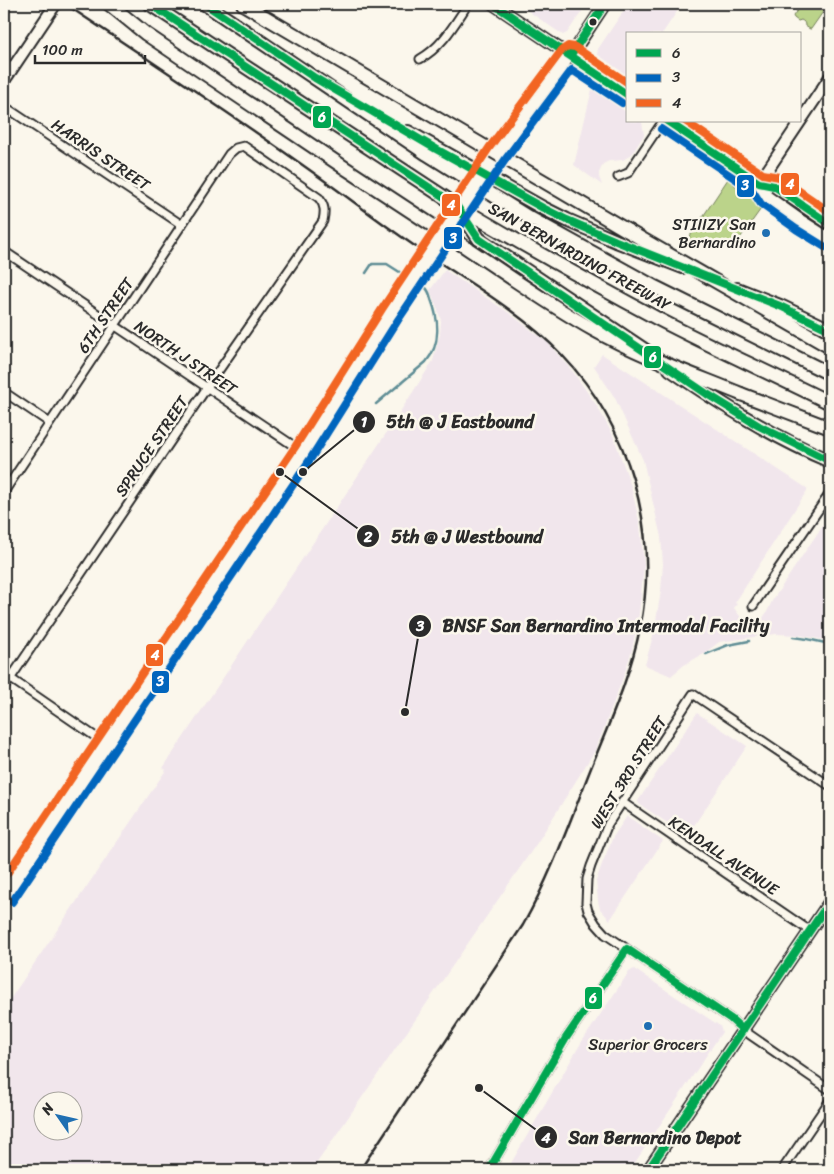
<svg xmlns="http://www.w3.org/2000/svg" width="834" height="1174" font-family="Sriracha,sans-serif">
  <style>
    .built { fill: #f1e6ec; fill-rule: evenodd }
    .green { fill: #bbd38a; stroke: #737f5a }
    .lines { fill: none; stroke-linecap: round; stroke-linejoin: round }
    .stream { stroke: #5e8d95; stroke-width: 2.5 }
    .street-casing { stroke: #2b2b2b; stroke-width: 11 }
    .secondary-casing { stroke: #2b2b2b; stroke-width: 14 }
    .primary-casing { stroke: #2b2b2b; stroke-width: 15 }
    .highway-casing { stroke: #2b2b2b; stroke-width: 16 }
    .street { stroke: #fbf7ec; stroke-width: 7 }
    .secondary { stroke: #fbf7ec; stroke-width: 10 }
    .primary { stroke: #fbf7ec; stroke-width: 11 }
    .highway { stroke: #fbf7ec; stroke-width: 12 }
    .rail { stroke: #2b2b2b; stroke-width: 2.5 }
    .primary-bridge-casing { stroke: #2b2b2b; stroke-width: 15; stroke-linecap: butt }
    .highway-bridge-casing { stroke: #2b2b2b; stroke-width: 16; stroke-linecap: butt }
    .primary-bridge { stroke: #fbf7ec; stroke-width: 11 }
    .highway-bridge { stroke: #fbf7ec; stroke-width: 12 }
    .bus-1-casing { stroke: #fbf7ec; stroke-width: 11 }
    .bus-2-casing { stroke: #fbf7ec; stroke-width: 11 }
    .bus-3-casing { stroke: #fbf7ec; stroke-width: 11 }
    .bus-1 { stroke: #00a651; stroke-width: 8 }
    .bus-2 { stroke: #0065bd; stroke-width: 8 }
    .bus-3 { stroke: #f26522; stroke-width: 8 }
    .bus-dot { fill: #2b2b2b; stroke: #fbf7ec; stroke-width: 2 }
    .poi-dot { fill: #1f6fb2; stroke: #fbf7ec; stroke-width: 2 }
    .labels { text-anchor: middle; stroke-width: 5; stroke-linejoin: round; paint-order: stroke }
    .street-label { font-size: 16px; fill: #2b2b2b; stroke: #fbf7ec }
    .poi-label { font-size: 16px; fill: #2b2b2b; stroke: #fbf7ec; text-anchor: end }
    .leader { fill: none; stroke: #2b2b2b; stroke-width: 2 }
    .callout-dot { fill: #2b2b2b; stroke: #fbf7ec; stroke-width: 2 }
    .mark-label { font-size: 15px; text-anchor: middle; font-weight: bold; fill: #fff }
    .callout-label { font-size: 18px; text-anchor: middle; font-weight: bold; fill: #2b2b2b; stroke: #fbf7ec; stroke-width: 5; stroke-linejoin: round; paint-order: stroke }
    .line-badge { stroke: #fbf7ec; stroke-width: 2 }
    .badge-label { font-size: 14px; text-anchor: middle; font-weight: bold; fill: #fff }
  </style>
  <rect width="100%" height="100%" fill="#fbf7ec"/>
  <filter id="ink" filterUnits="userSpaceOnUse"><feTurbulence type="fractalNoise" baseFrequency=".02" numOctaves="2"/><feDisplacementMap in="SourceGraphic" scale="10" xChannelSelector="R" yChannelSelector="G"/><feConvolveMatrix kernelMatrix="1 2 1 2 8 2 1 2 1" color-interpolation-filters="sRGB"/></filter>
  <g filter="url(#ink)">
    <path class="built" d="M518,4H587L567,33L563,35Z
      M628,4H682L662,34H628V76L597,54L598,49Z
      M592,89L628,113V121L642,122L644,135L632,154L623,160L609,161L603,164L599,173V177L602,185L574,165Z
      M445,270L509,313L548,343L573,372L597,406L613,435L631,486L640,525L644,565L639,614L632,650L624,675L596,749L537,843L312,1170H4V1008L166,770L163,768L387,432L433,361L440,334L441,321L438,310L430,290ZM42,1102H72V1132H42Z
      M602,354L808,489L735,603L737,604L734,608L742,619L751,622H758L762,619L767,612L772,601L825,522L830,526V641L799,635L776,634L719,642L705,653L684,665L671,676L645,665L654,632L661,591L663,564L661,537L643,460L615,398L594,366Z
      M697,713L747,746L687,836L639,804L638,801Z
      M627,816L663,841L610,920L600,909L598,901L596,881L602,864L613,837Z
      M634,969L720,1026L722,1032L630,1170H507L581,1043L629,972Z"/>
    <path class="green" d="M802,4H813L815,6L820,4L825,9L811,29H810L805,26C805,23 804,21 801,20L798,21L794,18L793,16Z
      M728,179L732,182L738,189L763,206L735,245L686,242Z"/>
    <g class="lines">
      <path class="stream" d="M366,273L372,264H387L409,278
        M376,404L426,362C441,344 439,320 431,299C430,295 429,291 426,288C423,286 419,284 416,282
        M793,637L807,639L830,644
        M706,654L728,645L749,641"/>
      <defs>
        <path id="street" d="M420,59C442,47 454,25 468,4
          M4,106L182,225
          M618,177L628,173L663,121
          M4,251L303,452
          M4,392L50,423
          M4,492L229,154L236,148L244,146L319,198C325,206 325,211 323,221L210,383L4,688
          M753,606L830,493
          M4,674L106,744
          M830,786L693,694L608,824L591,866L587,879L586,903L588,911L596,924L605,934L731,1019L743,1030L830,1090
          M622,802L810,931
          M489,1170L566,1038L627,949
          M782,1170L830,1100"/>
        <path id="secondary" d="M493,4L628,95
          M4,81L55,5
          M667,121L759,183L774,186L830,224
          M497,154L578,45L605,4
          M759,183L830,77
          M759,183L767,196L802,221L830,239
          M648,1170L830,901"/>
        <path id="primary" d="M4,896L303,452L395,307"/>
        <path id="highway" d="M109,4L146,34L177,55L342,166L444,233
          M150,4L456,205C523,245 591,283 660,320C716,349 774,375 830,403
          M205,4L427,154L528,217L653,286L830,374
          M243,4L628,231
          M408,132L543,208L567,220L616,241L683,267
          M459,209L479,239L646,351
          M737,289L780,306L830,330
          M776,316L830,347
          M670,369C721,404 773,437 830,461
          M741,394L830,428"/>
      </defs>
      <use href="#street" class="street-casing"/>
      <use href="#secondary" class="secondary-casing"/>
      <use href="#primary" class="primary-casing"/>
      <use href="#highway" class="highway-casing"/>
      <use href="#street" class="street"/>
      <use href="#secondary" class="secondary"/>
      <use href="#primary" class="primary"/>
      <use href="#highway" class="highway"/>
      <path class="rail" d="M65,4C142,55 219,106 294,159C330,184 364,210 399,235C453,274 515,306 562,355C630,426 660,532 640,628C630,678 608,725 589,773C569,824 550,877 523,925L360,1170"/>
      <defs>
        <path id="primary-bridge" d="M395,307L489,166"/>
        <path id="highway-bridge" d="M628,231L776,316
          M444,233C494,265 542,301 594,330C641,356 692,374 741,394"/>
      </defs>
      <use href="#primary-bridge" class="primary-bridge-casing"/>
      <use href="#highway-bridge" class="highway-bridge-casing"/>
      <use href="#primary-bridge" class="primary-bridge"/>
      <use href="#highway-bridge" class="highway-bridge"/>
      <defs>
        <path id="bus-1" d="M150,4L456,205L479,239L707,394L759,426L830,461
          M205,4L315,78L436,149L543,208L567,220L616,241L780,306L830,330
          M493,4L628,95
          M570,56L605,4
          M667,121L759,183L774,186L830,224
          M489,1170L566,1038L627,949L731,1019L743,1030
          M648,1170L830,901"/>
        <path id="bus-2" d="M661,129L752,190L761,204L796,229L825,247
          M12,902L311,458L398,320L505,160L572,70L622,103"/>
        <path id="bus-3" d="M685,121L763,174L779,177L830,212
          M4,878L295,447L382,309L489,148L562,50L568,46L575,47L628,83"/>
      </defs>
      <use href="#bus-1" class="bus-1-casing"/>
      <use href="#bus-2" class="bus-2-casing"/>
      <use href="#bus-3" class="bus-3-casing"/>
      <use href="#bus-1" class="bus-1"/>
      <use href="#bus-2" class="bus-2"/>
      <use href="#bus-3" class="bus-3"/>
    </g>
  </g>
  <circle class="bus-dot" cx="593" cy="22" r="4.5"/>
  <g class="poi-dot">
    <circle cx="766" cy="233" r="5"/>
    <circle cx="648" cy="1026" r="5"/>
  </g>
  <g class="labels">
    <g class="street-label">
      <text transform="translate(101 154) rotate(34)" y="6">HARRIS STREET</text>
      <text transform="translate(580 256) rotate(29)" y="6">SAN BERNARDINO FREEWAY</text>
      <text transform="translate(105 315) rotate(-56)" y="6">6TH STREET</text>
      <text transform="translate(186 357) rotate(34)" y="6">NORTH J STREET</text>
      <text transform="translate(151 446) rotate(-56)" y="6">SPRUCE STREET</text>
      <text transform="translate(628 772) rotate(-58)" y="6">WEST 3RD STREET</text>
      <text transform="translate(724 855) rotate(34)" y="6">KENDALL AVENUE</text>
    </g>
    <g class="poi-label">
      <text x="756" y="230">STIIIZY San<tspan x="756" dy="18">Bernardino</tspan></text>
      <text x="648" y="1050" text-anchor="middle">Superior Grocers</text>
    </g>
  </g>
  <path class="leader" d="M303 472L364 422M280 472L368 536M405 712L420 626M479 1088L546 1137"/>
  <g class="callout-dot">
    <circle cx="303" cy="472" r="5"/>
    <circle cx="280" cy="472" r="5"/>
    <circle cx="405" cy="712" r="5"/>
    <circle cx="479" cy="1088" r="5"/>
    <circle cx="364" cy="422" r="12"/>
    <circle cx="368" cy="536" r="12"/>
    <circle cx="420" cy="626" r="12"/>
    <circle cx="546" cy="1137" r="12"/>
  </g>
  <g class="mark-label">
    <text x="364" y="427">1</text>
    <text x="368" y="542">2</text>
    <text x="420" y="631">3</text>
    <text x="546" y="1143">4</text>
  </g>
  <g class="callout-label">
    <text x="460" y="428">5th @ J Eastbound</text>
    <text x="467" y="543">5th @ J Westbound</text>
    <text x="606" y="632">BNSF San Bernardino Intermodal Facility</text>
    <text x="655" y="1144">San Bernardino Depot</text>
  </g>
  <g class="line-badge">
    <rect x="312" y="105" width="20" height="24" rx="5" fill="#00a651"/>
    <rect x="780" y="172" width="20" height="24" rx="5" fill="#f26522"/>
    <rect x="736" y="174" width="19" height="24" rx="5" fill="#0065bd"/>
    <rect x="441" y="193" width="20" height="24" rx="5" fill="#f26522"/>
    <rect x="443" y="226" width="20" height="24" rx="5" fill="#0065bd"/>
    <rect x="643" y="345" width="19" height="24" rx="5" fill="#00a651"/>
    <rect x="145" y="643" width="19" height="24" rx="5" fill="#f26522"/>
    <rect x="151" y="670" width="19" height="24" rx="5" fill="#0065bd"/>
    <rect x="584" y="986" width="19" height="24" rx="5" fill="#00a651"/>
  </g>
  <g class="badge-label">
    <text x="322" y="122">6</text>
    <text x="790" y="189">4</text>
    <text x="745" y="190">3</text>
    <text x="451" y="210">4</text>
    <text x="453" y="243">3</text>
    <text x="653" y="362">6</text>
    <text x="155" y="660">4</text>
    <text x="160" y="686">3</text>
    <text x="593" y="1003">6</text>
  </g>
  <rect width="834" height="1174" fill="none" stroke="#fbf7ec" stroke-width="20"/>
  <rect x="10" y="10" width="814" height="1154" fill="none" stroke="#2b2b2b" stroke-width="2" filter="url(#ink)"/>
  <rect x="626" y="32" width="175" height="90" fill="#fbf7ec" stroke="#a8a59f"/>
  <rect x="636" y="49" width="25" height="8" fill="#00a651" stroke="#a8a59f"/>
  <text x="672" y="58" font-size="15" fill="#2b2b2b">6</text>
  <rect x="636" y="74" width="25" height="8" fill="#0065bd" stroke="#a8a59f"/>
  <text x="672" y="82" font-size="15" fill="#2b2b2b">3</text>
  <rect x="636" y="99" width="25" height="8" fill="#f26522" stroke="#a8a59f"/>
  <text x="672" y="108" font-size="15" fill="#2b2b2b">4</text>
  <g transform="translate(58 1116) rotate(304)"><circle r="24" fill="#fbf7ec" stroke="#a8a59f"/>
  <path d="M0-4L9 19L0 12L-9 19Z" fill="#1f6fb2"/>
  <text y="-8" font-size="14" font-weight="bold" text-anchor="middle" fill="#2b2b2b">N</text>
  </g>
  <path d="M35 55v8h110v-8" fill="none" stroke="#2b2b2b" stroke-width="2.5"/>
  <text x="42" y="55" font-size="15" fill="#2b2b2b" stroke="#fbf7ec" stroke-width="4" paint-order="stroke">100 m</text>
</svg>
